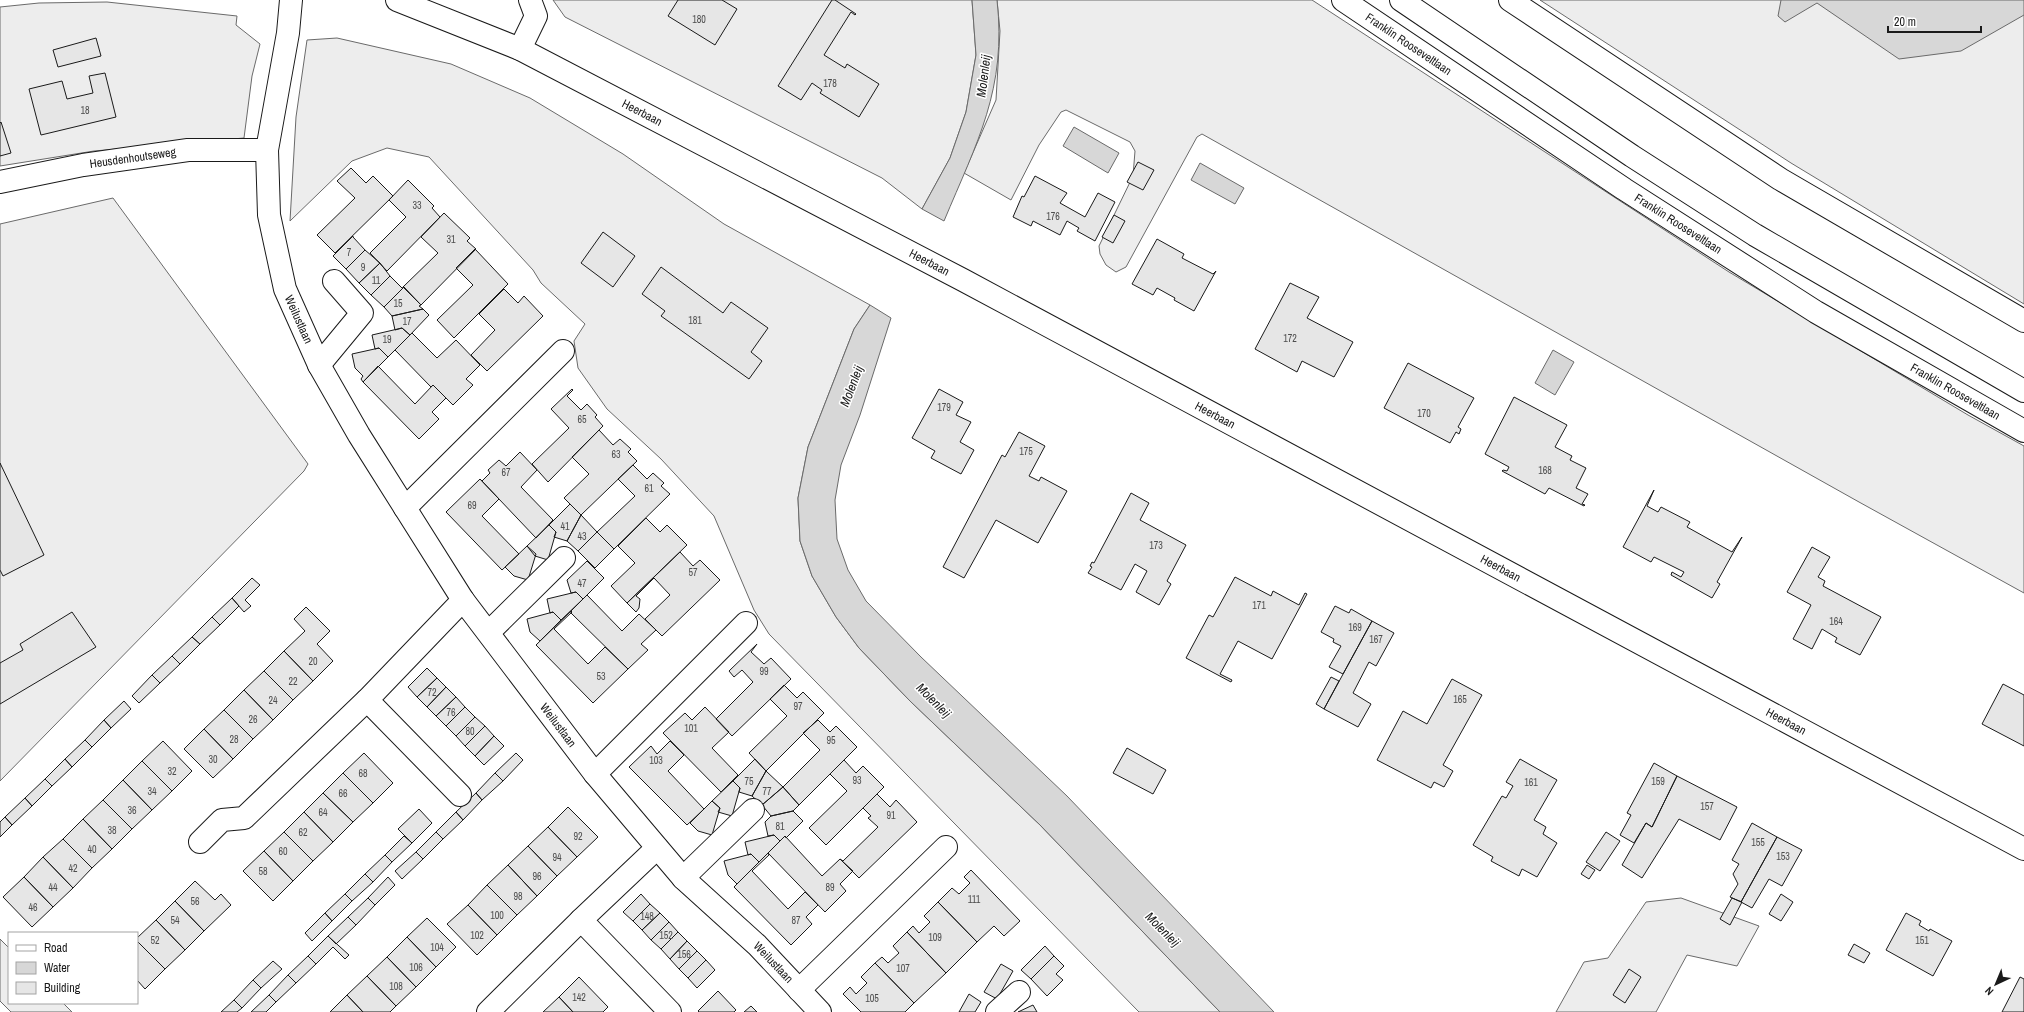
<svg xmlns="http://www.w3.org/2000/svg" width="2024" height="1012" font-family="'Archivo Narrow',sans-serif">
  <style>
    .built { fill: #ededed; stroke: #6a6a6a }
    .water { fill: #d7d7d7; stroke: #6a6a6a }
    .building { fill: #e6e6e6; stroke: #1a1a1a }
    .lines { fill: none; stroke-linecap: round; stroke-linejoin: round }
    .minor-casing { stroke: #1a1a1a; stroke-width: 24 }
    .major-casing { stroke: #1a1a1a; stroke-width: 24 }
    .minor { stroke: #fff; stroke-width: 22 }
    .major { stroke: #fff; stroke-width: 22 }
    .labels { text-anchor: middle; stroke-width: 3; stroke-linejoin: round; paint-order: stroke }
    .number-label { font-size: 10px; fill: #4d4d4d }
    .street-label { font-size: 12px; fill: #1a1a1a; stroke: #fff }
    .water-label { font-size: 13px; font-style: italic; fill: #1a1a1a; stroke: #fff }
  </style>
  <rect width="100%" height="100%" fill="#fff"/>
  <path class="built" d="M553,0H972L976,55L966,112L950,158L922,209L882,178L565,17Z
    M997,0H1312L1729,272L1968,415L2024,446V593L1859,502L1202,134L1197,137L1126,267L1116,272L1106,265L1100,254L1099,246L1133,176L1135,151L1130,142L1066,110L1061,112L1039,145L1011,200L964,173L996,100L1000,31Z
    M1540,0H2024V304L1791,163Z
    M107,2L237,16L236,25L260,44L252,76L244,138L94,151L0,166V7L39,3Z
    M337,38L451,64L530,98L623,154L724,224L870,305L854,329L808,447L798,498L800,541L812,576L836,617L859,648L910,701L1040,825L1220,1012H1139L769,634L754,610L714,516L661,459L607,409L578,368L574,341L585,324L541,283L533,270L429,157L387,148L352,161L290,221L296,117L307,40Z
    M113,198L308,464L304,471L0,781V224Z
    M1681,898L1759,926L1737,966L1687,955L1656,1012H1556L1584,962L1608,958L1646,902Z
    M0,939L9,948V1003H63L72,1012H11L0,1001Z"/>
  <path class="water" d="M972,0H997C1007,89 977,142 944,221L922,209L950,158L966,112L976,55Z
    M1781,0H2024V15L1961,51L1899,59L1817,3L1785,22L1778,16Z
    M1074,127L1119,153L1108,173L1063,146Z
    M1200,163L1244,188L1235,204L1191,180Z
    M870,305L891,318L860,415L841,465L835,500L837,539L848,570L866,601L921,657L1067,796L1274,1012H1220L1040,825L910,701L859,648L836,617L812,576L800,541L798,498L808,447L854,329Z
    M1553,350L1574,362L1555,395L1535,383Z"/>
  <path class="building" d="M678,0H722L737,9L715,45L668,16Z
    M832,0H835L856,14L855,15L851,12L824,55L845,68L847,64L879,84L859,117L820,93L822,90L812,83L801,100L778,86Z
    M96,38L101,56L58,67L53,50Z
    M105,73L116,117L41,135L29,89L62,81L67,99L93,93L89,76Z
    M1,122L11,153L0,156V123Z
    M1138,162L1154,170L1143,190L1127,182Z
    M351,168L366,183L373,176L393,196L335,253L317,235L355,198L337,181Z
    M1035,176L1067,193L1060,203L1085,217L1098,193L1115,202L1095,241L1077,231L1079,228L1067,221L1060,235L1033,221L1031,226L1013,217L1022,196L1024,197Z
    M408,180L434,206L432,208L440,217L387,271L370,253L406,217L389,200Z
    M444,213L470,238L467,241L476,249L421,305L403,287L438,253L421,237Z
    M1114,215L1125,221L1113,243L1102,237Z
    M603,232L635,256L613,287L581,263Z
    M353,236V237L365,250L346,269L333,256Z
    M1157,239L1184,254L1182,258L1213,274L1216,271L1194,311L1174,300L1175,298L1157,288L1153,295L1132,284Z
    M475,249L508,284L454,338L437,320L473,285L456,268Z
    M365,250L380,263L359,283L346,269Z
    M380,263L390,276L371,295L359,283Z
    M661,267L723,313L731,302L768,328L751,352L762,361L749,379L661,316L665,311L642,294Z
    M390,276L402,288L404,287L384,307L371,295Z
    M1290,283L1319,297L1307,318L1353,342L1334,377L1302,361L1297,372L1255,349Z
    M404,287L421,305L419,306L423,309L392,316L384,307Z
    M504,289L518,303L524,296L543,316L487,371L471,355L495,330L479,314Z
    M423,309L429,315L410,335L402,328L395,330L392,316Z
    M402,328L410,335L388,357L379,348L375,349L372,335Z
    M412,333L437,358L456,340L480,365L466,379L473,385L453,405L433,385L431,387L395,350Z
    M379,348L388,357L363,382L361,379L363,376L355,368L352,354Z
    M1408,363L1474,398L1458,427L1461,429L1459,434L1456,432L1450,443L1384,408Z
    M378,366L415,404L433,385L446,398L432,412L439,419L419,439L363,382Z
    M572,389L573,390L567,396L581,410L587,404L597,415L595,417L603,426L548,482L532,464L569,428L551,409Z
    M939,389L963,402L956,415L971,422L960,442L974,450L961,474L931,458L935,451L912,438Z
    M1514,397L1567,425L1555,447L1572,456L1570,460L1586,468L1576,488L1588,494L1582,504L1585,505L1584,506L1549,488L1545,494L1502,471L1503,470L1507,471L1509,467L1485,454Z
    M599,430L613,445L620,439L631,449L628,452L637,461L581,515L564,498L589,474L572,457Z
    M1019,432L1045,446L1029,476L1039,481L1041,477L1067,491L1038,543L996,520L964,578L943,567L1002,455L1005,457Z
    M520,452L537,470L521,487L553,520L536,538L480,479L482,481L490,473L488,470L499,460L506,466Z
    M0,463L44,555L3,576L0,570Z
    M633,465L647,479L653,473L664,483L661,486L670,494L614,549L597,532L635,496L618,479Z
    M480,479L499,499L482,516L519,554L502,570L446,512Z
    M1654,490L1647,506L1658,512L1661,507L1690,522L1687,527L1732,552L1742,537L1717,582L1720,584L1712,598L1671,575L1672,572L1681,577L1684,572L1654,557L1651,562L1623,547Z
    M1131,493L1149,503L1140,520L1186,545L1167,581L1171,584L1159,605L1136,592L1147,571L1135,564L1121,590L1088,573L1092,567L1090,566L1092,562L1094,563Z
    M570,504L581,515L567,541L554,537L556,532L549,525Z
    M581,515L597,532L578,551L567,541Z
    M646,518L660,532L667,525L687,545L627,603L611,586L635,563L618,546Z
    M549,525L556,532L548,560L535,556L527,546Z
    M597,532L614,549L595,568L578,551Z
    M527,546L536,554L528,580L514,576L505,567Z
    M1812,547L1830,557L1818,577L1825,581L1823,586L1881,617L1860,655L1835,642L1837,638L1822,629L1812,649L1793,639L1811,605L1787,592Z
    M680,552L693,566L700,560L720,580L662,636L645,619L670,595L654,578L636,596L640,599L639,608L636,612L627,603Z
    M587,561L604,578L583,599L576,592L571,593L567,580Z
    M1235,577L1271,596L1273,591L1299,605L1305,593L1307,594L1272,659L1238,641L1220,674L1232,680L1231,682L1186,658L1209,615L1213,617Z
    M252,578L260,585L245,600L251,606L244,612L232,598Z
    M576,592L583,599L561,620L553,612L550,613L547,599Z
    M587,595L622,631L639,614L656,630L641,644L648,650L628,669L571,613V611Z
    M232,598L239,606L220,625L212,617Z
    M1335,606L1349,613L1351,609L1372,621L1343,674L1329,667L1341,646L1333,642L1334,639L1321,632Z
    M306,607L330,631L317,644L333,661L313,681L284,651L305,631L294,619Z
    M571,611L572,612L554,629L588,664L605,647L628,669L593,703L536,645Z
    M72,612L96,647L0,704V663L23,650L20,644Z
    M553,612L561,620L540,641L530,632L527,619Z
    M212,617L220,625L200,644L192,637Z
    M1372,621L1394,633L1376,666L1369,662L1353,693L1371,704L1358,727L1324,709Z
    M192,637L200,644L180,664L172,656Z
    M757,644L751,652L764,664L771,658L791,679L732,736L716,719L753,682L742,670L734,677L729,671Z
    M284,651L313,681L293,700L264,671Z
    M172,656L180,664L160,683L152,675Z
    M427,668L437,678L417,697L408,687Z
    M264,671L293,700L273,720L244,690Z
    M152,675L160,683L139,703L132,696Z
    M1331,677L1339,681L1324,709L1316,704Z
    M437,678L446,687L427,707L417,697Z
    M1452,679L1482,695L1443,765L1453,771L1444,787L1434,782L1431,788L1377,760L1403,711L1427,724Z
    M2003,684L2024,695V746L1982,724Z
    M784,685L797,698L803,692L824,713L766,771L749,753L787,716L770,699Z
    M446,687L456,697L436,716L427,707Z
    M244,690L273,720L253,739L224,710Z
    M456,697L465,707L446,726L436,716Z
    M124,701L131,709L111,728L104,720Z
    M465,707L475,717L456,736L446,726Z
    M705,707L729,732L712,748L738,775L721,792L663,733L685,713L692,720Z
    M224,710L253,739L233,759L204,729Z
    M475,717L485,726L465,746L456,736Z
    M104,720L111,728L92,747L85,740Z
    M818,720L830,732L836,726L857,747L799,805L783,787L820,750L803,733Z
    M485,726L494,736L475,756L465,746Z
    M204,729L233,759L213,778L184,749Z
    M494,736L504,746L484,765L475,756Z
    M85,740L92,747L72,767L65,759Z
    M163,741L192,771L172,791L142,761Z
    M670,741L684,755L668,771L704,809L687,825L629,767L651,746L657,754Z
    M1127,748L1166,770L1153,794L1113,773Z
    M364,753L393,783L373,803L343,773Z
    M516,753L523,760L503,781L495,773Z
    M65,759L72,767L52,786L45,779Z
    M755,759L766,771L752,796L739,792L740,788L733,781Z
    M1520,759L1557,780L1534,820L1546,827L1543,834L1557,843L1537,877L1522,869L1519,876L1491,861L1493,857L1473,845L1502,796L1506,798L1513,786L1506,782Z
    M844,760L856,773L863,766L884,787L826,845L809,828L847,791L830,774Z
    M142,761L172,791L152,810L123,780Z
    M1654,763L1677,776L1652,827L1646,823L1634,843L1620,835L1631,815L1627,813Z
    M766,771L783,787L762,805L752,796Z
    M343,773L373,803L353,822L323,793Z
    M495,773L503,781L482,800L476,793Z
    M1677,776L1737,807L1720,840L1679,819L1642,878L1622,865L1646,823L1652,827Z
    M45,779L52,786L32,806L25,798Z
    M123,780L152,810L132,829L103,800Z
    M733,781L740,788L732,816L718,812L720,808L712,801Z
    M783,787L799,805L793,811L771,816L762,805Z
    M323,793L353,822L333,842L304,812Z
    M476,793L482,800L463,820L456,812Z
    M877,794L890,807L896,800L917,822L859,878L840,859L843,861L878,827L868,818L871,816L863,808Z
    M25,798L32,806L12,825L5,817Z
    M103,800L132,829L112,849L83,819Z
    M712,801L720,808L712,835L698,831L690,823Z
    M568,807L598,837L577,857L548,827Z
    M419,809L432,823L412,843L398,829Z
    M793,811L803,821L786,838L785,836L780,841L774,835L768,836L765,822L771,816Z
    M304,812L333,842L313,861L284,832Z
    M456,812L463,820L443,839L436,832Z
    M5,817L12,825L0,837V822Z
    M83,819L112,849L92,868L63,839Z
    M1752,823L1777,837L1741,902L1730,897L1738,884L1733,874L1739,864L1732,860Z
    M548,827L577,857L557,876L528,846Z
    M284,832L313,861L293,881L264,851Z
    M436,832L443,839L423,859L416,852Z
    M1606,832L1620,841L1600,871L1586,862Z
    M774,835L780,841L759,862L751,854L748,855L745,842Z
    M404,836L412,843L392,862L385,855Z
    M785,836L822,876L840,859L853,871L840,884L846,891L825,912L768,853Z
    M1777,837L1802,850L1782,886L1769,879L1752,908L1741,902Z
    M63,839L92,868L73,888L43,857Z
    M528,846L557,876L537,896L508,865Z
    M264,851L293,881L273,901L243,871Z
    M416,852L423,859L402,879L395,871Z
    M768,853L769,855L752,871L788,909L805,892L818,905L806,917L812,924L791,945L734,887Z
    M751,854L759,862L737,884L728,875L724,861Z
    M385,855L392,862L373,882L365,874Z
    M43,857L73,888L53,907L24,877Z
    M508,865L537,896L517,915L487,885Z
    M1587,865L1595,870L1589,879L1581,874Z
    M971,870L1020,921L1004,936L994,926L977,942L938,902L952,888L959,894L970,883L964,877Z
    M365,874L373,882L352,901L345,894Z
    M24,877L53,907L32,927L3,897Z
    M388,877L395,885L375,905L368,898Z
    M195,881L215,900L221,894L231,905L204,931L175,901Z
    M487,885L517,915L497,935L468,905Z
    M345,894L352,901L332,921L325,913Z
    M641,894L650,904L633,921L623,912Z
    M1781,894L1793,902L1781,921L1769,914Z
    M368,898L375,905L356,925L348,917Z
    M1732,898L1742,902L1730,925L1720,919Z
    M175,901L204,931L185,950L156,920Z
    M938,902L977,942L946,973L907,932L913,926L919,933L930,922L924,916Z
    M650,904L660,913L642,930L633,921Z
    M468,905L497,935L477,955L447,924Z
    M325,913L332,921L312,941L305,933Z
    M660,913L669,922L651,940L642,930Z
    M1906,913L1921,921L1919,925L1929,931L1930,929L1952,941L1933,976L1886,950Z
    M348,917L356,925L336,944L328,936Z
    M427,918L456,947L436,967L407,937Z
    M156,920L185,950L165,969L137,941V938Z
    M669,922L678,932L661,949L651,940Z
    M678,932L687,941L670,959L661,949Z
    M907,932L946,973L914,1003L875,963L882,957L888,963L899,953L893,946Z
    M328,936L349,955L345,959L333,947L316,964L308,956Z
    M407,937L436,967L416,987L387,957Z
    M137,941L165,969L145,989L137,980Z
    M687,941L697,951L679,969L670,959Z
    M1854,944L1870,953L1864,963L1848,955Z
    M1045,946L1054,956L1031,979L1021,970Z
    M697,951L706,960L688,978L679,969Z
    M308,956L316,964L296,983L288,975Z
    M1054,956L1064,966L1056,974L1063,980L1047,996L1031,979Z
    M387,957L416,987L396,1006L367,976Z
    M706,960L715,970L697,988L688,978Z
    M273,961L282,969L261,988L253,980Z
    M875,963L914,1003L905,1012H861L843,994L850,987L856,994L867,983L861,977Z
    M1001,964L1013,971L997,999L984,992Z
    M1629,969L1641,977L1625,1003L1613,995Z
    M288,975L296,983L276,1002L269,995Z
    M367,976L396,1006L390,1012H363L347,995Z
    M579,977L608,1007L603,1012H573L559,997Z
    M2020,977L2024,979V1012H2002Z
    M253,980L261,988L242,1008L234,1000Z
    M718,991L736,1010L734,1012H699L698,1011Z
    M969,994L981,1002L975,1012H959Z
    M269,995L276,1002L266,1012H251Z
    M347,995L363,1012H330Z
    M559,997L573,1012H543Z
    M234,1000L242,1008L237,1012H221Z
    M1033,1005L1037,1012H1018Z
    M751,1006L757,1012H744Z"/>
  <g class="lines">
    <defs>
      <g id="minor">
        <path id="s1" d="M291,0L288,33L267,150L269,215L285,289L319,365L359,435L463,600L595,774L683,878L757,945L820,1012"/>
        <path id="s2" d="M397,0L520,49L963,280L2024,849"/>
        <path id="s3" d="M1343,0L1624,189L1816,312L2024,431"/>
        <path d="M520,49L536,16L530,0"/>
        <path id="s4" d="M0,182L83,165L188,150H267"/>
        <path d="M319,365L362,313L334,281"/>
        <path d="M405,508L563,351"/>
        <path d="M489,632L564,558"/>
        <path d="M595,774L746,623"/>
        <path d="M460,795L367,700L463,600"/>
        <path d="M200,842L222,820L244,818L367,700"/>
        <path d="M657,848L581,920L670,1012"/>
        <path d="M683,878L753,810"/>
        <path d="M799,990L946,847"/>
        <path d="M488,1012L581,920"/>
        <path d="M997,1012L1019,992"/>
      </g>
      <path id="major" d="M1401,0L1632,156L1755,235L2024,391
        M1510,0L1780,179L2024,321"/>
    </defs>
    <use href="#minor" class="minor-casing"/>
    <use href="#major" class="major-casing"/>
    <use href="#minor" class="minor"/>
    <use href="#major" class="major"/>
  </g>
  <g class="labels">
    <g class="number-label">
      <text x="699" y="23">180</text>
      <text x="830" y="87">178</text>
      <text x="85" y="114">18</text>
      <text x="417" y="209">33</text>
      <text x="1053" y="220">176</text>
      <text x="451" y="243">31</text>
      <text x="349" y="256">7</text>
      <text x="363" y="271">9</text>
      <text x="376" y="284">11</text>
      <text x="398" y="307">15</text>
      <text x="695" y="324">181</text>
      <text x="407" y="325">17</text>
      <text x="1290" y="342">172</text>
      <text x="387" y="343">19</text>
      <text x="944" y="411">179</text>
      <text x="1424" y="417">170</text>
      <text x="582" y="423">65</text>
      <text x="1026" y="455">175</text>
      <text x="616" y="458">63</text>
      <text x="1545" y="474">168</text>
      <text x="506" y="476">67</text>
      <text x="649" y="492">61</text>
      <text x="472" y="509">69</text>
      <text x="565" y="530">41</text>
      <text x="582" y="540">43</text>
      <text x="1156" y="549">173</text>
      <text x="693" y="576">57</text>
      <text x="582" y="587">47</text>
      <text x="1259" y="609">171</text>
      <text x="1836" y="625">164</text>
      <text x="1355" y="631">169</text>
      <text x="1376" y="643">167</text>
      <text x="313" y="665">20</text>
      <text x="764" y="675">99</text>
      <text x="601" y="680">53</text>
      <text x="293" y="685">22</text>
      <text x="432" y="696">72</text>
      <text x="1460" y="703">165</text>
      <text x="273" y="704">24</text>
      <text x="798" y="710">97</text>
      <text x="451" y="716">76</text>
      <text x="253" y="723">26</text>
      <text x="691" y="732">101</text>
      <text x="470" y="735">80</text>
      <text x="234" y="743">28</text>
      <text x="831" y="744">95</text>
      <text x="213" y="763">30</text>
      <text x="656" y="764">103</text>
      <text x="172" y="775">32</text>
      <text x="363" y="777">68</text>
      <text x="857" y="784">93</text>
      <text x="749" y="785">75</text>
      <text x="1658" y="785">159</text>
      <text x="1531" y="786">161</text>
      <text x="152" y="795">34</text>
      <text x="767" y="795">77</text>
      <text x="343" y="797">66</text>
      <text x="1707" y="810">157</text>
      <text x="132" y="814">36</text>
      <text x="323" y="816">64</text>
      <text x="891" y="819">91</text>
      <text x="780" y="830">81</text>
      <text x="112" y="834">38</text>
      <text x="303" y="836">62</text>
      <text x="578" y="840">92</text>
      <text x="1758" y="846">155</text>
      <text x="92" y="853">40</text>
      <text x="283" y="855">60</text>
      <text x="1783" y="860">153</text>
      <text x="557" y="861">94</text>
      <text x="73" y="872">42</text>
      <text x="263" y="875">58</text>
      <text x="537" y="880">96</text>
      <text x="53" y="891">44</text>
      <text x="830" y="891">89</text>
      <text x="518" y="900">98</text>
      <text x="974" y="903">111</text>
      <text x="195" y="905">56</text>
      <text x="33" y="911">46</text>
      <text x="497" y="919">100</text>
      <text x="647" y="920">148</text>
      <text x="175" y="924">54</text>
      <text x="796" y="924">87</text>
      <text x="477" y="939">102</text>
      <text x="666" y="939">152</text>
      <text x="935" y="941">109</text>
      <text x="155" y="944">52</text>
      <text x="1922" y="944">151</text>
      <text x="437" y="951">104</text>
      <text x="684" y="958">156</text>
      <text x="416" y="971">106</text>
      <text x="903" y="972">107</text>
      <text x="396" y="990">108</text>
      <text x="579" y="1001">142</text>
      <text x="872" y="1002">105</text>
    </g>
    <g class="street-label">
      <text dy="4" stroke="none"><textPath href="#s3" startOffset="79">Franklin Rooseveltlaan</textPath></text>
      <text dy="4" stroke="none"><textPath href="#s2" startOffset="270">Heerbaan</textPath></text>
      <text dy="4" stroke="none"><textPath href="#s4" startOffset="135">Heusdenhoutseweg</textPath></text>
      <text dy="4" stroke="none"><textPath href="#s3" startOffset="403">Franklin Rooseveltlaan</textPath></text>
      <text dy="4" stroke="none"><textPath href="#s2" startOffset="594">Heerbaan</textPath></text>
      <text dy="4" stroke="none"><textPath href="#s1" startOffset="326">Weilustlaan</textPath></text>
      <text dy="4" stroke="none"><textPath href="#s3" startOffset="727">Franklin Rooseveltlaan</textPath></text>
      <text dy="4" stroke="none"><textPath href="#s2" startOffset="918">Heerbaan</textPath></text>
      <text dy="4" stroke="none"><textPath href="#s2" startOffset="1242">Heerbaan</textPath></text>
      <text dy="4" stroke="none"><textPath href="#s2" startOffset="1566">Heerbaan</textPath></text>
      <text dy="4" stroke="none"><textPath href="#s1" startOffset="809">Weilustlaan</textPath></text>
      <text dy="4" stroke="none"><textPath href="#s1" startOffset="1130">Weilustlaan</textPath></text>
    </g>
    <g class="water-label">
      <text transform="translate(983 76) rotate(-83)" y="5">Molenleij</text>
      <text transform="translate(851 386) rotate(-69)" y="5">Molenleij</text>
      <text transform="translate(934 700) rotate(45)" y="5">Molenleij</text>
      <text transform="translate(1163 929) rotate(45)" y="5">Molenleij</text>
    </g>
  </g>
  <rect x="8" y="932" width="130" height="72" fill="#ffffff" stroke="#a3a3a3"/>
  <rect x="16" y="945" width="20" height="6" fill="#ffffff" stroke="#a3a3a3"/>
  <text x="44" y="952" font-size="12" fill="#1a1a1a">Road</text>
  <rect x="16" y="962" width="20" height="12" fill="#d7d7d7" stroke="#a3a3a3"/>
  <text x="44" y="972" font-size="12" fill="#1a1a1a">Water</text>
  <rect x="16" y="982" width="20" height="12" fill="#e6e6e6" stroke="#a3a3a3"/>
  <text x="44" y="992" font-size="12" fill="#1a1a1a">Building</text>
  <g transform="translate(1996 984) rotate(224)" stroke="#ffffff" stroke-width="3" paint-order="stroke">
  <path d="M0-3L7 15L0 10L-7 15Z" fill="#1a1a1a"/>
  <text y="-6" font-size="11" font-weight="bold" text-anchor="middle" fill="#1a1a1a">N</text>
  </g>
  <path d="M1888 26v6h93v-6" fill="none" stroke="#1a1a1a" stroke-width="2"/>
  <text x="1894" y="26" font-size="12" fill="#1a1a1a" stroke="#ffffff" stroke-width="3" paint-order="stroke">20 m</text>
</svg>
